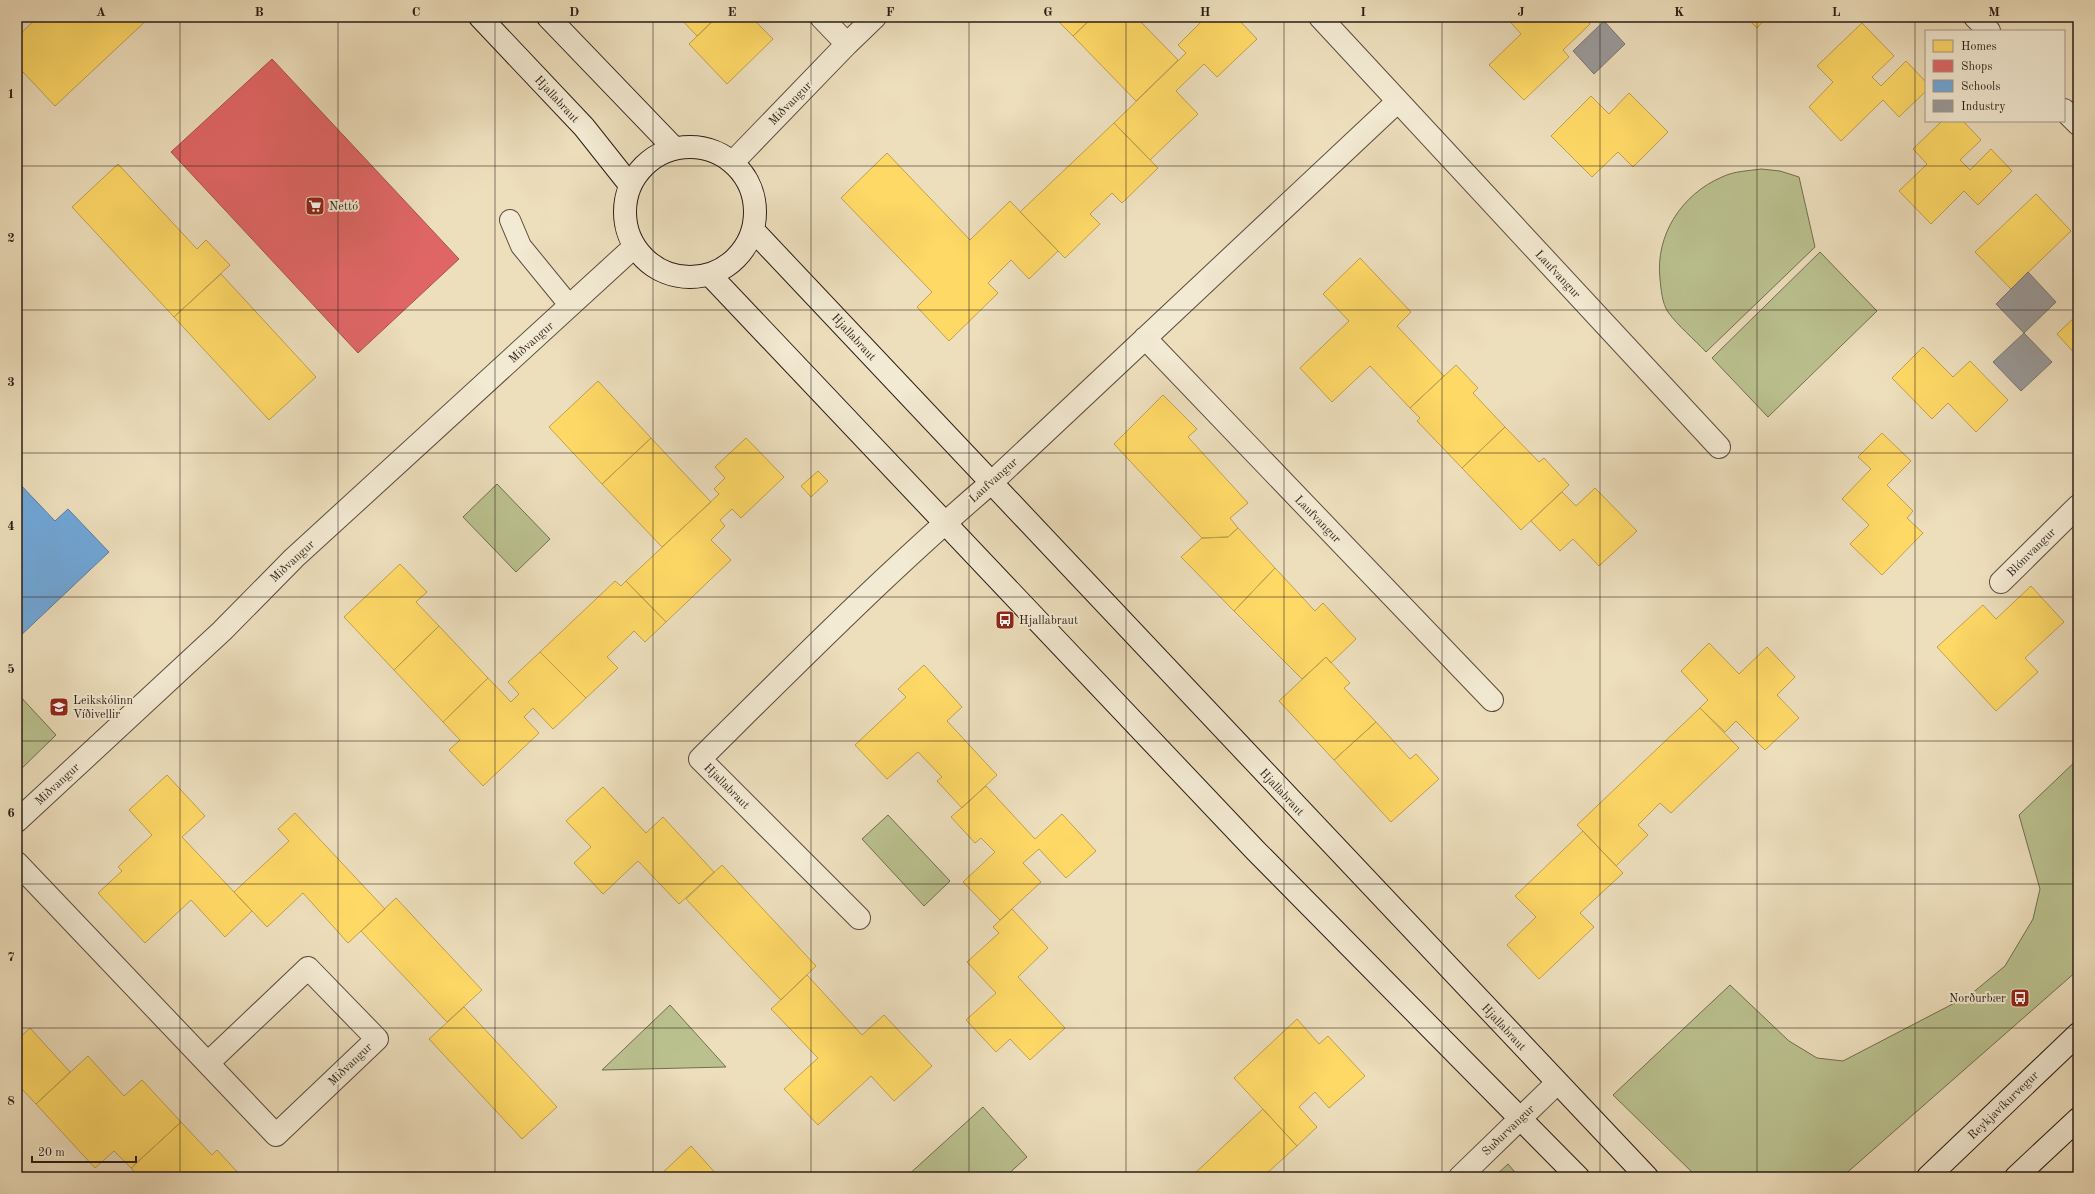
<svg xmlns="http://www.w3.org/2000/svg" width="2095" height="1194" font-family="'Old Standard TT',serif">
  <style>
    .green { fill: #bac18f; stroke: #726e52 }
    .homes { fill: #ffd966; stroke: #bfa04e }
    .shops { fill: #e06666; stroke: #a9504e }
    .schools { fill: #6fa8dc; stroke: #5a7ea0 }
    .industry { fill: #999; stroke: #787471 }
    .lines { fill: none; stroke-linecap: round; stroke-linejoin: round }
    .service-casing { stroke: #5b4c3f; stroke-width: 22 }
    .minor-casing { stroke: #5b4c3f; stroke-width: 24 }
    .secondary-casing { stroke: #2a1c15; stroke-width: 24 }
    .service { stroke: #f3ead3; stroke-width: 20 }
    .minor { stroke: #f3ead3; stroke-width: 22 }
    .secondary { stroke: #f3ead3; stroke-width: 22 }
    .grid { fill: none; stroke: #2a1c15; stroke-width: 1; stroke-opacity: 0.55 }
    .labels { text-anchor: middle; stroke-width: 4; stroke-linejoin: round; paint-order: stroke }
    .street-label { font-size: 12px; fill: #2a1c15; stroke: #f3ead3 }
    .poi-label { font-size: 12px; fill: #2a1c15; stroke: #f3ead3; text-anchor: start }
    .neatline { fill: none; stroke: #2a1c15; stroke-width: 1.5 }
    .grid-label { font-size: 13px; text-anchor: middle; font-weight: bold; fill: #2a1c15 }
  </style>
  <rect width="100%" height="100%" fill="#eddebc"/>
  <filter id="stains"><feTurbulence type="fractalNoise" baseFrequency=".005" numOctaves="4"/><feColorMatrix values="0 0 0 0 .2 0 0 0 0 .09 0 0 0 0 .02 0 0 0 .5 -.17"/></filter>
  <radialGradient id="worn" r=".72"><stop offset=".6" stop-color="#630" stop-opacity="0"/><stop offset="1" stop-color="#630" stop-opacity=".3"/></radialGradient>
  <path class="green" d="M1761,169L1780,171L1799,177L1815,247L1706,352C1694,339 1678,326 1668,312C1662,303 1661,289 1660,279C1655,235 1682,194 1722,177C1734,171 1748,171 1761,169Z
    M1820,252L1877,311L1768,417L1712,358Z
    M497,484L550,539L516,572L463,517Z
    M17,693L56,735L17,773Z
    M2078,759V970L1842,1177H1697L1613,1095L1730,985L1789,1041L1817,1058L1843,1061L1970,995L2005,966L2033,919L2040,889L2019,815Z
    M888,815L950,881L924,906L862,839Z
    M670,1005L726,1067L602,1070Z
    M983,1107L1027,1157L1005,1177H906Z
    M1508,1164L1519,1177H1494Z"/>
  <path class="homes" d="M38,17H150L55,106L23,72L17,78V37Z
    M679,17H717L697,36Z
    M717,17H751L773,39L727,84L689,44Z
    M1054,17H1093L1073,36Z
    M1093,17H1136L1178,60L1136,101L1073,36Z
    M1206,17H1236L1257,39L1217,77L1204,64L1176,91L1198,114L1150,160L1114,123L1186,53L1178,45Z
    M1584,17L1590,24L1563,50L1569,57L1524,100L1489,65L1521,34L1506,17Z
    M1746,17H1767L1757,28Z
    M1862,23L1894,56L1872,77L1881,86L1906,61L1926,82V91L1899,117L1883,100L1841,141L1809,107L1833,82L1817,66Z
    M1629,93L1668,132L1633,167L1618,152L1592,177L1551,136L1591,96L1609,114Z
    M1942,121H1963L1981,140L1960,160L1970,170L1991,149L2012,171L1978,205L1964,191L1931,224L1899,191L1927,164L1913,149Z
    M1114,123L1158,168L1122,203L1112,193L1090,214L1100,224L1065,258L1020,212Z
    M887,153L970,240L1010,201L1058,251L1029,279L1011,260L988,283L998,293L949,341L917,307L932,292L841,198Z
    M118,164L197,249L206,240L230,265L174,317L72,207Z
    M2036,194L2071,231L2011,289L1975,252Z
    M1360,258L1411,312L1397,326L1444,376L1410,408L1370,366L1332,402L1300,368L1349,321L1323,294Z
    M221,274L316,377L269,420L174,317Z
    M2078,314V357L2057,334Z
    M1923,347L1953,377L1970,361L2008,400L1976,432L1948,403L1932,419L1892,378Z
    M1456,365L1478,388L1473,393L1505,427L1462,468L1417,421L1420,418L1410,408Z
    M598,381L651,438L602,484L549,427Z
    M1163,395L1197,429L1188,437L1248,503L1230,518L1238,528L1228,537L1202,538L1114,444Z
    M1505,427L1539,462L1544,458L1569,485L1521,530L1462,468Z
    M1882,433L1911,461L1887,485L1913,511L1907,518L1923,533L1882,575L1850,544L1869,525L1842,499L1871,469L1858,457Z
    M651,438L711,502L662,547L602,484Z
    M746,438L784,477L741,518L732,509L720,520L725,526L711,540L731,560L666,622L626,581L719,494L714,489L725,478L715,467Z
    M818,471L828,481L811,497L801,486Z
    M1595,488L1637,531L1599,566L1573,539L1560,551L1531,521L1562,492L1576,506Z
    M1238,528L1275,568L1234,611L1181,557L1202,538L1228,537Z
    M2078,536V546L2073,541Z
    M400,564L427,592L416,602L439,626L394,670L344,617Z
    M1275,568L1315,611L1323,603L1356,639L1331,663L1326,657L1302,679L1234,611Z
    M615,581L621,586L626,581L666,622L645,642L634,631L607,657L618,668L586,698L540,652Z
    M2031,586L2064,622L2025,658L2038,672L1996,711L1937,647L1983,605L1996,619Z
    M439,626L488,678L443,722L394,670Z
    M1709,643L1739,674L1767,647L1795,677L1777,695L1799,718L1765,750L1736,721L1725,732L1700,708L1708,700L1681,671Z
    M540,652L586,698L553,729L533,708L524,717L539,733L483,786L449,750L460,740L443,722L488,678L511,702L519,694L508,682Z
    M1326,657L1350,683L1344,688L1376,722L1334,760L1279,701Z
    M924,665L962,707L947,721L997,775L962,808L937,781L942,777L918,752L887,779L855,745L906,697L898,689Z
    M1700,708L1739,748L1671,813L1660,803L1638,825L1648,835L1616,866L1577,825Z
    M1376,722L1410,759L1416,754L1439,779L1391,822L1334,760Z
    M167,775L205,816L182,837L252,911L225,937L191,900L145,943L98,893L122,871L118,867L152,835L129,810Z
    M986,786L1035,839L1062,814L1096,851L1066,878L1039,849L1023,863L1041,882L1000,920L963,882L995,852L981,838L975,843L951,817Z
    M603,787L646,833L663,817L714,872L679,904L638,861L603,894L574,863L591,847L566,821Z
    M295,813L385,909L348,943L303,893L267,927L234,892L289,841L278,829Z
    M1583,831L1623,873L1580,913L1594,927L1539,979L1507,945L1536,917L1515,896Z
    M722,865L816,966L781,1000L686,899Z
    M396,898L482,990L447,1022L361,931Z
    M1012,909L1048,948L1018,977L1065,1028L1030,1060L1010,1039L996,1052L966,1020L996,993L967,962L999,933L993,927Z
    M807,975L862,1035L884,1015L932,1066L894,1101L871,1076L818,1125L784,1089L818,1058L771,1009Z
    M464,1007L557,1107L522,1139L429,1039Z
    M1297,1019L1319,1044L1328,1036L1365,1076L1329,1108L1315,1092L1299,1107L1317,1127L1297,1146L1234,1078Z
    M30,1028L70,1072L36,1104L20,1087L17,1089V1040Z
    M88,1056L124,1096L142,1080L181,1122L131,1168L114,1151L95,1168L36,1104Z
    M1263,1109L1297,1146L1266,1174L1268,1177H1191Z
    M181,1122L212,1155L217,1150L242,1177H139L131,1168Z
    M691,1146L719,1177H658Z"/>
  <path class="shops" d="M272,59L459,259L358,353L171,152Z"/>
  <path class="schools" d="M17,481L55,521L68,509L109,552L17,639Z"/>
  <path class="industry" d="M1604,21L1625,44L1594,74L1573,51Z
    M2028,272L2056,302L2024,333L1996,304Z
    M2024,333L2052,362L2021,391L1993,362Z"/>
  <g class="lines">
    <defs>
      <path id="service" d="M510,220L521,246L570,306"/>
      <path id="minor" d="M821,17L847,44
        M1320,17L1719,447
        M1975,17L1989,31
        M2064,110L2078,124
        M733,162L847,44L875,17
        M1145,338L1492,700
        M2001,582L2078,506
        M17,821L222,631L294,558L634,247
        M17,863L276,1135L377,1039L308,968L208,1063
        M859,918L700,759C795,665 889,570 991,483L1397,102
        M1460,1177L1557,1083"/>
      <path id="secondary" d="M480,17L584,127L630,185
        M548,17L674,148
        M625 212a65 65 0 1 1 130 0a65 65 0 1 1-130 0Z
        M753,230L1647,1177
        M710,275L1255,850L1578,1177
        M1928,1177L2078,1034
        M2016,1177L2078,1119"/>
    </defs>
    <use href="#service" class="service-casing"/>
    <use href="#minor" class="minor-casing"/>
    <use href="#secondary" class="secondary-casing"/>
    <use href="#service" class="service"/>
    <use href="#minor" class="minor"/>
    <use href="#secondary" class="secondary"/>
  </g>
  <path class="grid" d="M180,17V1177M338,17V1177M495,17V1177M653,17V1177M811,17V1177M969,17V1177M1126,17V1177M1284,17V1177M1442,17V1177M1600,17V1177M1757,17V1177M1915,17V1177M17,166H2078M17,310H2078M17,453H2078M17,597H2078M17,741H2078M17,884H2078M17,1028H2078"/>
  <defs>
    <symbol id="supermarket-square" viewBox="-11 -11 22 22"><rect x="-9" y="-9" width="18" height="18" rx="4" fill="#8f2418" stroke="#f3ead3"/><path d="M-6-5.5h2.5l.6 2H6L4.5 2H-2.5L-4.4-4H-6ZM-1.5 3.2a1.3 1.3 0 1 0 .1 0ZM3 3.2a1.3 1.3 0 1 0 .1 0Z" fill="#fff"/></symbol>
    <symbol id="bus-square" viewBox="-11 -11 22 22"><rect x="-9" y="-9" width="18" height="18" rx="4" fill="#8f2418" stroke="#f3ead3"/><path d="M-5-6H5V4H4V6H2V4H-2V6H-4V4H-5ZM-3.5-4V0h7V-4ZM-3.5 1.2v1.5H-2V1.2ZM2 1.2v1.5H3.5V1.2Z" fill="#fff"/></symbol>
    <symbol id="school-square" viewBox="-11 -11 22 22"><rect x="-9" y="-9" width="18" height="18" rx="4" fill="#8f2418" stroke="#f3ead3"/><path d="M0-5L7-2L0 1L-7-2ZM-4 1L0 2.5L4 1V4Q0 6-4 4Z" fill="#fff"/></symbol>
  </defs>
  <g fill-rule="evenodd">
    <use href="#supermarket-square" x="304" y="195" width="22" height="22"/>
    <use href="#bus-square" x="994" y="609" width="22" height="22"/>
    <use href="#school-square" x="48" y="696" width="22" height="22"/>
    <use href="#bus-square" x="2009" y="987" width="22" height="22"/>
  </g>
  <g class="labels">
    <g class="street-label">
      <text transform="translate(557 99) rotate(47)" y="4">Hjallabraut</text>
      <text transform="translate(790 103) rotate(-46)" y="4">Miðvangur</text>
      <text transform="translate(1558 274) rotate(47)" y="4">Laufvangur</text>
      <text transform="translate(854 337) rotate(47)" y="4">Hjallabraut</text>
      <text transform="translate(531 342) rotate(-42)" y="4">Miðvangur</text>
      <text transform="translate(993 480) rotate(-42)" y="4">Laufvangur</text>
      <text transform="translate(1318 519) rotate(46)" y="4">Laufvangur</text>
      <text transform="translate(2031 552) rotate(-45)" y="4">Blómvangur</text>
      <text transform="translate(292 561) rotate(-43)" y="4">Miðvangur</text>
      <text transform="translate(57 784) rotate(-43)" y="4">Miðvangur</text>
      <text transform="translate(727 786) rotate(45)" y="4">Hjallabraut</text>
      <text transform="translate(1282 792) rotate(47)" y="4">Hjallabraut</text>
      <text transform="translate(1504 1027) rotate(47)" y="4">Hjallabraut</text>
      <text transform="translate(350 1064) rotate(-44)" y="4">Miðvangur</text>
      <text transform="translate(2003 1105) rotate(-44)" y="4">Reykjavíkurvegur</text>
      <text transform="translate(1508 1130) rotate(-44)" y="4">Suðurvangur</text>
    </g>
    <g class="poi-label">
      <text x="329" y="210">Nettó</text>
      <text x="1019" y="624">Hjallabraut</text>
      <text x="73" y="704">Leikskólinn<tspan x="73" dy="14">Víðivellir</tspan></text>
      <text x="2006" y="1002" text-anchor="end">Norðurbær</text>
    </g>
  </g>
  <rect width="2095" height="1194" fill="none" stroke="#eddebc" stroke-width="44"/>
  <rect x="1925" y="30" width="140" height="92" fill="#f3ead3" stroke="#a39887"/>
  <rect x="1933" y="40" width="20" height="12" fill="#ffd966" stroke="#a39887"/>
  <text x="1961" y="50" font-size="12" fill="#2a1c15">Homes</text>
  <rect x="1933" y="60" width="20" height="12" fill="#e06666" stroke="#a39887"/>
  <text x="1961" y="70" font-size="12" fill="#2a1c15">Shops</text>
  <rect x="1933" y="80" width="20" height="12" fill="#6fa8dc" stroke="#a39887"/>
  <text x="1961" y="90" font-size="12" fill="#2a1c15">Schools</text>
  <rect x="1933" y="100" width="20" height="12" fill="#999999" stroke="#a39887"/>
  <text x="1961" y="110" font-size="12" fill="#2a1c15">Industry</text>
  <path d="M32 1156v6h104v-6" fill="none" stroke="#2a1c15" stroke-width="2"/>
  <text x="38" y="1156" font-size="12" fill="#2a1c15" stroke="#f3ead3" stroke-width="3" paint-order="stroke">20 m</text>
  <rect x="22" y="22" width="2051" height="1150" class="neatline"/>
  <g class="grid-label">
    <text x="101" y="16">A</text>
    <text x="259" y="16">B</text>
    <text x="416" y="16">C</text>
    <text x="574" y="16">D</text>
    <text x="732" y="16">E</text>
    <text x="890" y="16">F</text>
    <text x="1048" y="16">G</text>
    <text x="1205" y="16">H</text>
    <text x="1363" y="16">I</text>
    <text x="1521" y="16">J</text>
    <text x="1679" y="16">K</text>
    <text x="1836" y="16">L</text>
    <text x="1994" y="16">M</text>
    <text x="11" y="98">1</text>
    <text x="11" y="242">2</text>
    <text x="11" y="386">3</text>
    <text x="11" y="530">4</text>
    <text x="11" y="673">5</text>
    <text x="11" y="817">6</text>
    <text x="11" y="961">7</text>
    <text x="11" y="1105">8</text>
  </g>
  <rect width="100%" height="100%" filter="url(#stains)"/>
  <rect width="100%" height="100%" fill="url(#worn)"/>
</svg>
